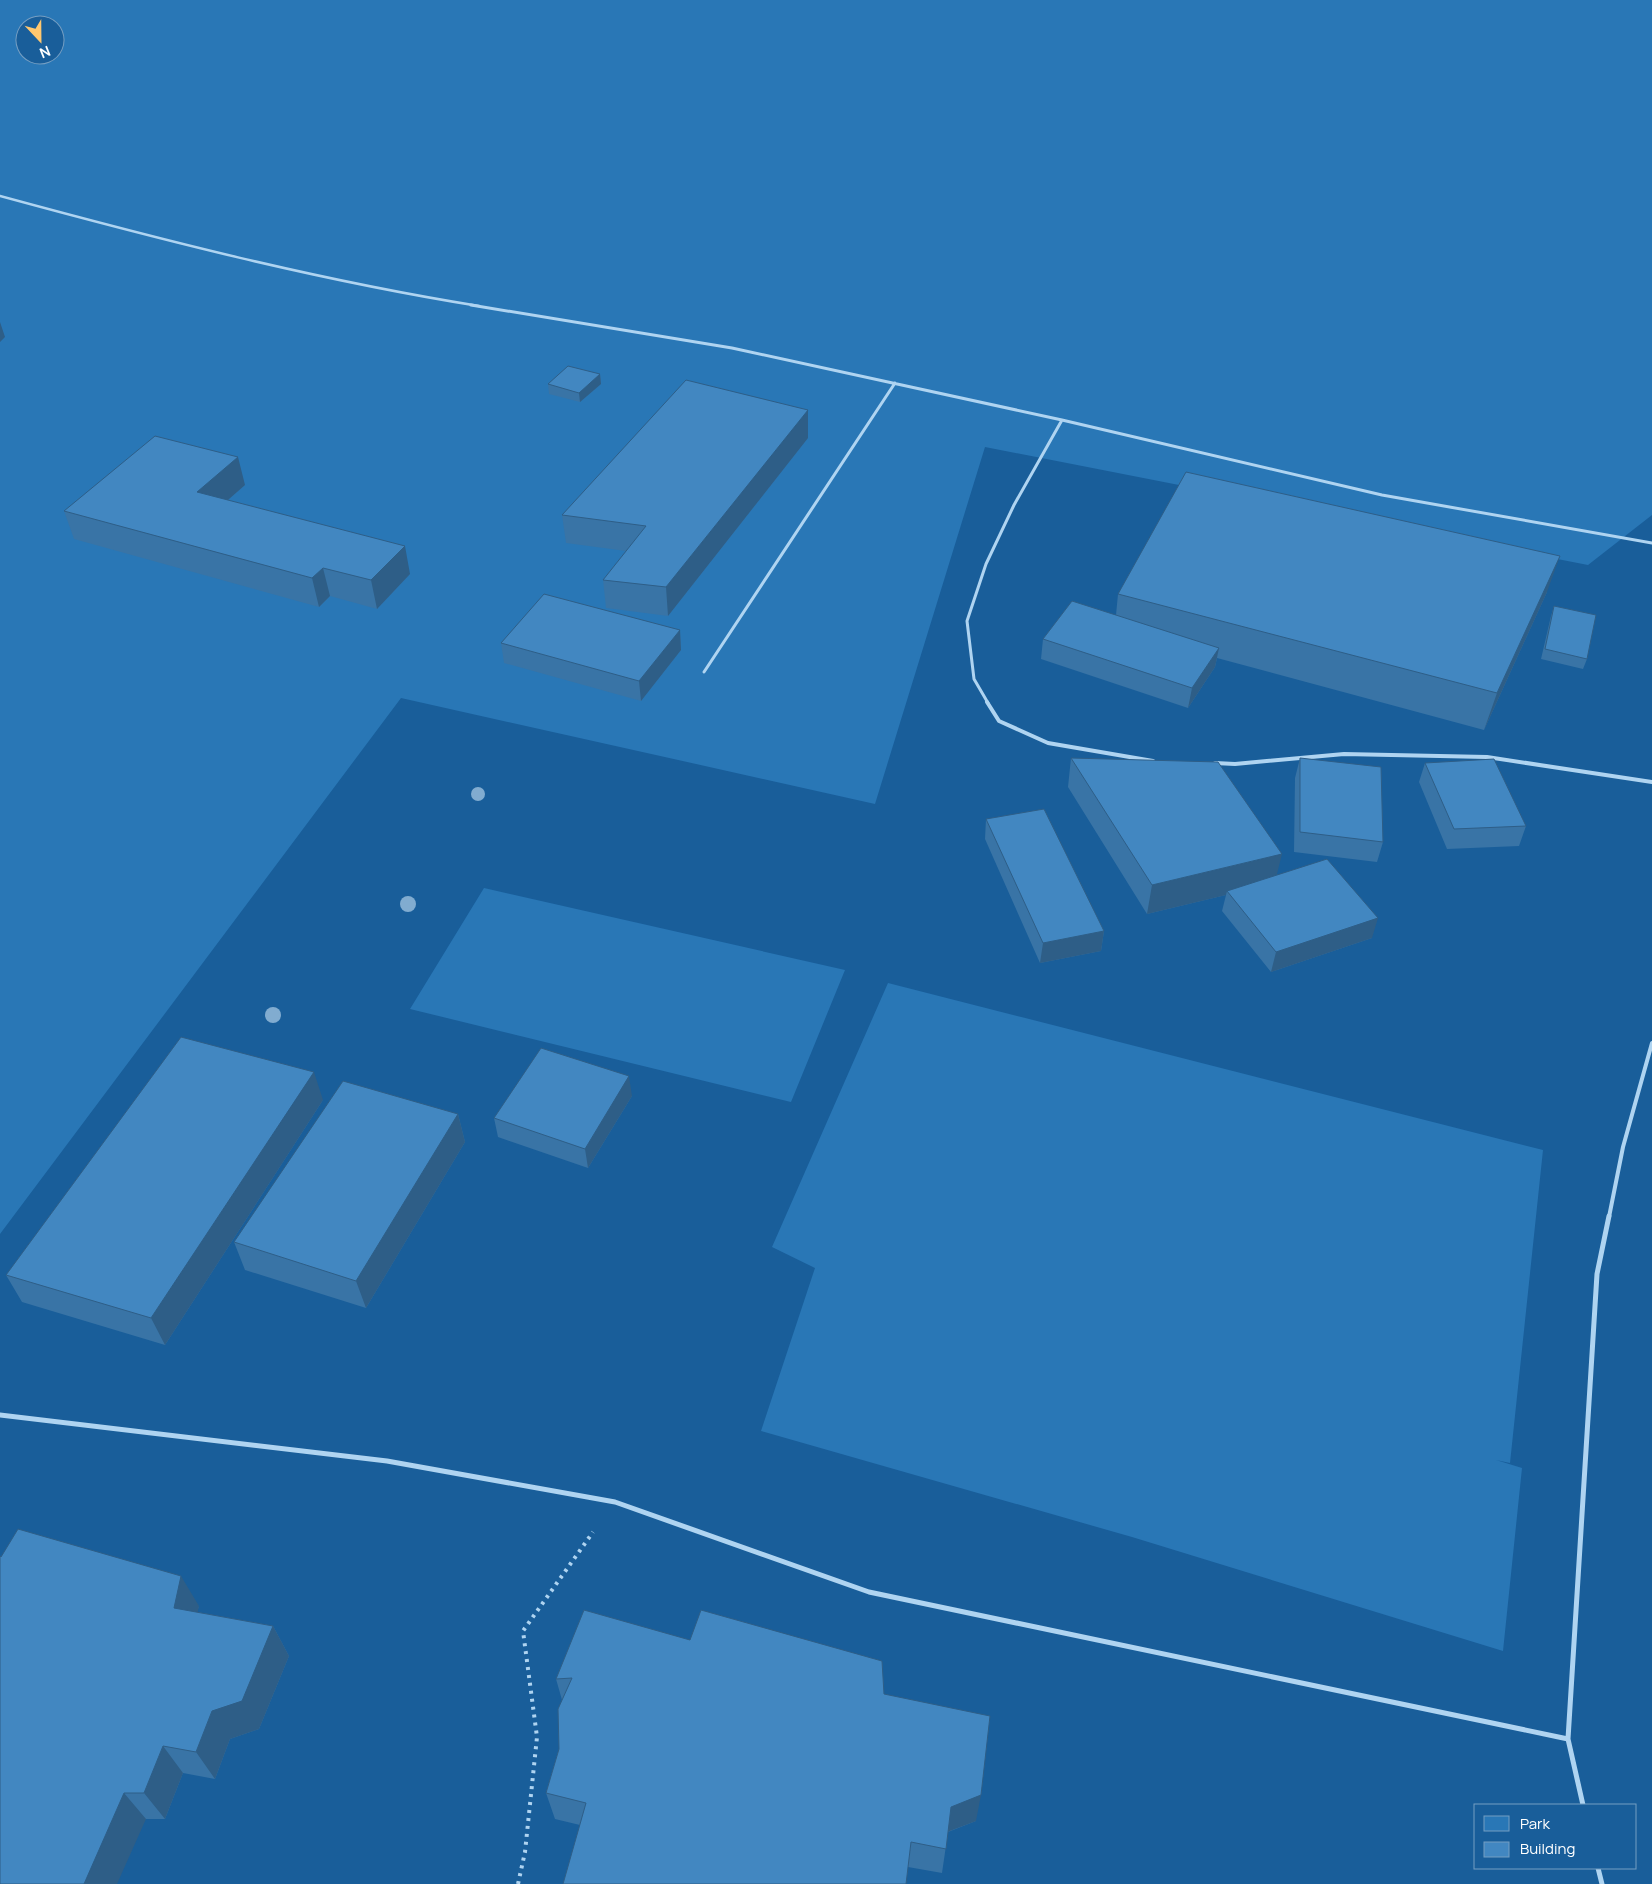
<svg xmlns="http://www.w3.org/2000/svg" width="1652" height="1884" font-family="Manrope,sans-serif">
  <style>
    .green { fill: #2977b6; fill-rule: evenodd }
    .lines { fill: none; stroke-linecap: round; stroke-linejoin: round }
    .path { stroke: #afd4f1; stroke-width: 4; stroke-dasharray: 3 5; stroke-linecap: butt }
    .lane-far3 { stroke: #afd4f1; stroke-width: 2.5 }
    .lane-far2 { stroke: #afd4f1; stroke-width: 3 }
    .lane-far1 { stroke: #afd4f1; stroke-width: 4 }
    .lane { stroke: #afd4f1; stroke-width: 5 }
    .tree { fill: #81acd0 }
    .wall { fill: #3974a6 }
    .shaded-wall { fill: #2e5e87 }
    .building { fill: #4287c1; stroke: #2e5e87 }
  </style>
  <rect width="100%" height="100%" fill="#195e9a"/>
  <path class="green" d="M0,0H1652V515L1588,565L985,447L875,804L401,698L0,1234ZM25,25H55V55H25Z
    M484,888L845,970L791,1102L410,1009Z
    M888,983L1543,1150L1510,1463L1496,1460L1522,1468L1503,1651L1132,1537L761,1431L815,1268L772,1247Z"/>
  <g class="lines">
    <path class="path" d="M518,1884L525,1852L537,1737L523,1631L593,1532"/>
    <path class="lane-far3" d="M0,196C158,239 317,280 479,306"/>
    <path class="lane-far2" d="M471,305L732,348L1062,420L1382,495L1652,543
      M704,672L895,383
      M988,703L974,679L967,621L986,564L1014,505L1062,420"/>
    <path class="lane-far1" d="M987,702L999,721L1048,743L1153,761
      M1215,763L1235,764L1344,754L1487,757L1652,782
      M1609,1217L1623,1147L1652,1043"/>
    <path class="lane" d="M0,1415L387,1461L615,1502L869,1592L1568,1739
      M1583,1805L1568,1739L1597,1274L1609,1216
      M1598,1868L1602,1884"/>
  </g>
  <g class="tree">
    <circle cx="478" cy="794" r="7"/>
    <circle cx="408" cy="904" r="8"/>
    <circle cx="273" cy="1015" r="8"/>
  </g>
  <path class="wall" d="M600,374L601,384L580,402L549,394L548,384Z
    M808,438L668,616L606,608L603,580L626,551L566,543L562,515Z
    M245,485L228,500L410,574L377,609L330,596L319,607L74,539L64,511Z
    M1547,592L1484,730L1217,658L1215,667L1188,708L1041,659L1043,639L1116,615L1118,594Z
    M1554,606L1587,659L1583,669L1541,659L1551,616Z
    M680,630L681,650L641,701L504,663L501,643Z
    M1071,758L1277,875L1372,938L1271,972L1222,911L1226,895L1147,914L1068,787Z
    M1300,758L1383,842L1377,862L1294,852L1295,778Z
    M1425,763L1526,826L1519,846L1447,849L1419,782Z
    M986,819L1104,931L1101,951L1040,963L985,839Z
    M632,1096L588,1168L498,1137L494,1118Z
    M323,1100L165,1345L22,1302L6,1275Z
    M458,1114L465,1142L366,1308L245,1270L234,1242Z
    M199,1606L197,1612L273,1626L289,1656L259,1729L230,1739L215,1779L183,1773L165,1819H146L0,1884Z
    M690,1640L884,1694L976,1821L948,1832L942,1873L908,1867L580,1825L555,1819L546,1793L559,1749L562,1700L556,1679Z"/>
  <path class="shaded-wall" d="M0,322L5,337L0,342Z
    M600,374L601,384L580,402L579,393Z
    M808,410V438L668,616L666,587Z
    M238,457L245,485L205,520L197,492Z
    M405,546L410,574L377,609L371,580Z
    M1560,556L1547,592L1484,730L1497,693Z
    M323,568L330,596L319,607L312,578Z
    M680,630L681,650L641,701L639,681Z
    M1219,648L1215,667L1188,708L1192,688Z
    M1282,854L1275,882L1227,891L1226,895L1147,914L1152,885Z
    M1378,918L1372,938L1271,972L1276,952Z
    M1104,931L1101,951L1040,963L1043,943Z
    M314,1072L323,1100L165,1345L151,1318Z
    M629,1076L632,1096L588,1168L585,1149Z
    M458,1114L465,1142L366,1308L356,1281Z
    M181,1576L199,1606L192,1637L174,1608Z
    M273,1626L289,1656L259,1729L230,1739L215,1779L196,1752L212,1711Z
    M163,1746L183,1773L165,1819L144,1793Z
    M124,1793L146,1819L117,1884H84Z
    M981,1795L976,1821L947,1832L951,1807Z"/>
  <path class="building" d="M568,366L600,374L579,393L548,384Z
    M686,380L808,410L666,587L603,580L646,526L562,515Z
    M155,436L238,457L197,492L405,546L371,580L323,568L312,578L64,511Z
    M1186,472L1560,556L1497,693L1118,594Z
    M544,594L680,630L639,681L501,643Z
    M1072,601L1219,648L1192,688L1043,639Z
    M1554,606L1596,615L1587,659L1545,649Z
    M1071,758L1218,762L1282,854L1152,885Z
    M1300,758L1381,767L1383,842L1300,832Z
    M1494,759L1526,826L1454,829L1425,763Z
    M1044,809L1104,931L1043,943L986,819Z
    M1327,859L1378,918L1276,952L1227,891Z
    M181,1037L314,1072L151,1318L6,1275Z
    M541,1048L629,1076L585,1149L494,1118Z
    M343,1081L458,1114L356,1281L234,1242Z
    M18,1529L181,1576L174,1608L273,1626L242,1701L212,1711L196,1752L163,1746L144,1793H124L84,1884H0V1556L1,1557Z
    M584,1610L690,1640L701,1610L882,1661L884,1694L990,1716L981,1795L951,1807L946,1849L911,1842L906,1884H563L586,1803L546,1793L559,1749L558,1709L572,1678L556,1679Z"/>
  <rect x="1474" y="1804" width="162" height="65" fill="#195e9a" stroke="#759ec2"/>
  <rect x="1484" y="1816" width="25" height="15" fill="#2977b6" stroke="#759ec2"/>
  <text x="1520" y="1829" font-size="15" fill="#ffffff">Park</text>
  <rect x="1484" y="1842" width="25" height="15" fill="#4287c1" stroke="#759ec2"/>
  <text x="1520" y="1854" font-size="15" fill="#ffffff">Building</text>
  <g transform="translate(40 40) rotate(158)"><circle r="24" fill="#195e9a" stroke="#759ec2"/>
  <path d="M0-4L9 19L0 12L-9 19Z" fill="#ffc76f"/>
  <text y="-8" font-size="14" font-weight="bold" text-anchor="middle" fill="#ffffff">N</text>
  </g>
</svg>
